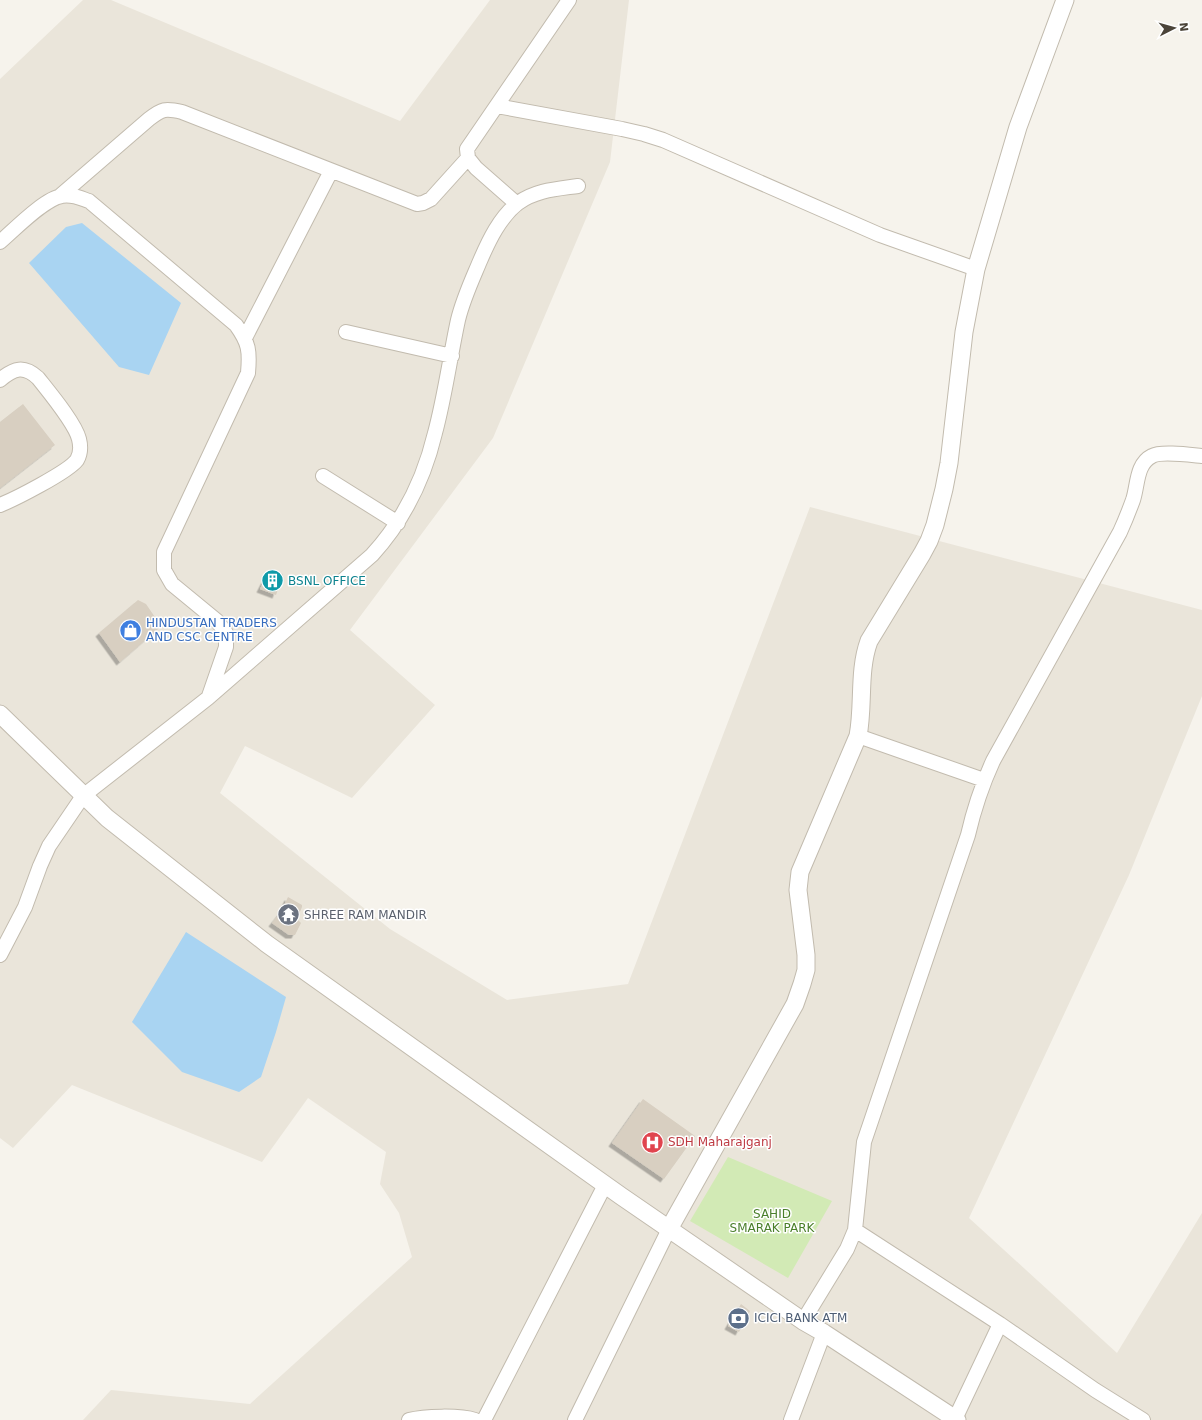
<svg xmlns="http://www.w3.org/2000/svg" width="1202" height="1420" font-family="'DejaVu Sans',sans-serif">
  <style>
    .residential { fill: #eae5da }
    .green { fill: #d2eab5 }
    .water { fill: #a9d4f2 }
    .building { fill: #d8cfc1; filter: url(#shadow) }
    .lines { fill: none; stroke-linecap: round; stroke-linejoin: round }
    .minor-casing { stroke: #c2bbae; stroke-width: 16 }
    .tertiary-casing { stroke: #c2bbae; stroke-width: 19 }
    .minor { stroke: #fff; stroke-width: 14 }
    .tertiary { stroke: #fff; stroke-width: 17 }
    .labels { text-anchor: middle; stroke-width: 3; stroke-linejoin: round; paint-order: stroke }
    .culture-label { font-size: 12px; fill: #0d838f; stroke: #fff; text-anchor: start }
    .shop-label { font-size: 12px; fill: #366cbe; stroke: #fff; text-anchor: start }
    .worship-label { font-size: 12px; fill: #5b616d; stroke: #fff; text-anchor: start }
    .health-label { font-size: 12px; fill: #be3a42; stroke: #fff; text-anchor: start }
    .park-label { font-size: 12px; fill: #4a7f2a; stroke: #fff }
    .service-label { font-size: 12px; fill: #4e5e75; stroke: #fff; text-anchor: start }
  </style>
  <defs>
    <filter id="shadow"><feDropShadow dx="-3.5" dy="3.5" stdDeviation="0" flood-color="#0004"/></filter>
  </defs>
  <rect width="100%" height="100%" fill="#f6f3ec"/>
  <path class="residential" d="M83,0H111L400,121L490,0H629L610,162L493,438L350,630L435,705L352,798L245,746L220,793L390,929L507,1000L628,984L810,507L1202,610V696L1129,875L969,1218L1117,1353L1202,1213V1420H83L111,1390L250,1404L412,1257L399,1213L380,1184L386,1152L308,1098L262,1162L72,1085L13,1148L0,1138V79Z"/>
  <path class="green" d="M728,1157L832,1201L788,1278L690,1221Z"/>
  <path class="water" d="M82,223L181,303L149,375L119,367L29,263L66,227Z
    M186,932L286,997L276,1032L261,1077L239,1092L182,1072L132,1022Z"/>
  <path class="building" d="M23,404L55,445L0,488V422Z
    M270,569L283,574L276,595L260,589Z
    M138,600L146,604L161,626L120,662L99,633Z
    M288,897L302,905V907L297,919L301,923L295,935H289L272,923L281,912Z
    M643,1099L695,1136L664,1179L612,1143Z
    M741,1304L750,1311L739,1332L728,1326Z"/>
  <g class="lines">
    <defs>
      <path id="minor" d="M497,106L622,129L644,134L663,140L880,235L976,269
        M61,195L149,119C162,109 165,108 182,112L417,204L423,203L431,199L468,158
        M517,204L476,168L468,158L467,149L569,0
        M0,242C14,230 45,198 62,196C72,194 80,198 89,201L236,325C249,343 250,351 248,373L164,552V570L172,584L217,621L226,633V647L209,696
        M346,332L452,356
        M245,338L331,171
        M0,380C14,368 24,365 38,378C49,392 75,423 79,439C81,447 81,453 77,460C68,472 15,499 0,505
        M323,476L398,523
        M858,736L984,780
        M0,955L25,907L40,866L49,846L83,796L208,698L372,555C404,520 424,479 435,433C445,396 450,357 458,320C463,299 472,280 480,261C489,240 500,217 518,203C536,190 557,189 578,186
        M855,1230L1000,1324L1095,1390L1143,1420
        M803,1321L847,1249L855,1230L864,1142L968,835C974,809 982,785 993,761L1120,532C1125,521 1129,511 1133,500C1138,485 1136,464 1152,456C1161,451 1191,455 1202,456
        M955,1419L1000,1324
        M409,1420C424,1416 460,1415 475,1420
        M484,1420L605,1185
        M575,1420L669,1229
        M791,1420L824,1333"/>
      <path id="tertiary" d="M0,714L107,818L267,944L621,1196L803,1321L824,1333L957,1420
        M669,1229L795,1004L802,984L806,970V955L798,890L800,872L858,736C864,705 858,671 869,641L922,554L929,541L935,525L944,489L949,463L964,332L976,269L1018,127L1065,0"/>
    </defs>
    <use href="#minor" class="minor-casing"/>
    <use href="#tertiary" class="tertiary-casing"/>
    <use href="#minor" class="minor"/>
    <use href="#tertiary" class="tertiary"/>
  </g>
  <defs>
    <symbol id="building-disc" viewBox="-11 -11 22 22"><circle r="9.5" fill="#0f9aa8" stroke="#fff"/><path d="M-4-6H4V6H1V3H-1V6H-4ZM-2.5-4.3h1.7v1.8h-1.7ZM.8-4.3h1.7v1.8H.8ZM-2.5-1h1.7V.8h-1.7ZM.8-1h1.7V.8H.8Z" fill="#fff"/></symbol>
    <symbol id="shop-disc" viewBox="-11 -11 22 22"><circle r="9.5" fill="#3f7fe0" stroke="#fff"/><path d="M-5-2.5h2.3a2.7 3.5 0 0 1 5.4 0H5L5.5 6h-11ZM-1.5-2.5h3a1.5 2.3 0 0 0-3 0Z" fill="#fff"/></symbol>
    <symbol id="temple-disc" viewBox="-11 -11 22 22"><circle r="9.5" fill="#6b7280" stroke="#fff"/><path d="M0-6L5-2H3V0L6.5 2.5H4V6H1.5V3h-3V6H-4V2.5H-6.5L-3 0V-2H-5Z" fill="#fff"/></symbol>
    <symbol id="hospital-disc" viewBox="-11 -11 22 22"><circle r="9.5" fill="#e0444e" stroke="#fff"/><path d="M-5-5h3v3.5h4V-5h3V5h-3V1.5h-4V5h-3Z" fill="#fff"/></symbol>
    <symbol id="bank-disc" viewBox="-11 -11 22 22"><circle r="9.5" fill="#5c6f8a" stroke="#fff"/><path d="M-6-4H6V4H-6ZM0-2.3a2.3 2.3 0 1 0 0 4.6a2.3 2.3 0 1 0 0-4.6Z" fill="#fff"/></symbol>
  </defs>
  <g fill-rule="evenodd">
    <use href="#building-disc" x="260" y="568" width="25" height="25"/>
    <use href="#shop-disc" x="118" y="618" width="25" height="25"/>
    <use href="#temple-disc" x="276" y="902" width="25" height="25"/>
    <use href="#hospital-disc" x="640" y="1130" width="25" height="25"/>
    <use href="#bank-disc" x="726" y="1306" width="25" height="25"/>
  </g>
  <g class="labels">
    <g class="culture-label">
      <text x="288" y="585">BSNL OFFICE</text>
    </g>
    <g class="shop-label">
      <text x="146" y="627">HINDUSTAN TRADERS<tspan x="146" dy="14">AND CSC CENTRE</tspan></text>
    </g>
    <g class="worship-label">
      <text x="304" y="919">SHREE RAM MANDIR</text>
    </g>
    <g class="health-label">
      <text x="668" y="1146">SDH Maharajganj</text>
    </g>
    <g class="park-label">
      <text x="772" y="1218">SAHID<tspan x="772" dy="14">SMARAK PARK</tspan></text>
    </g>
    <g class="service-label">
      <text x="754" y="1322">ICICI BANK ATM</text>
    </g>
  </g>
  <g transform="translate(1174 28) rotate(84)" stroke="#ffffff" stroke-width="3" paint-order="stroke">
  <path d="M0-3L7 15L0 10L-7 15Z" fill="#4b4439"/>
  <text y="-6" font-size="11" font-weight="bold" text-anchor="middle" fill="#4b4439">N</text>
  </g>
</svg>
